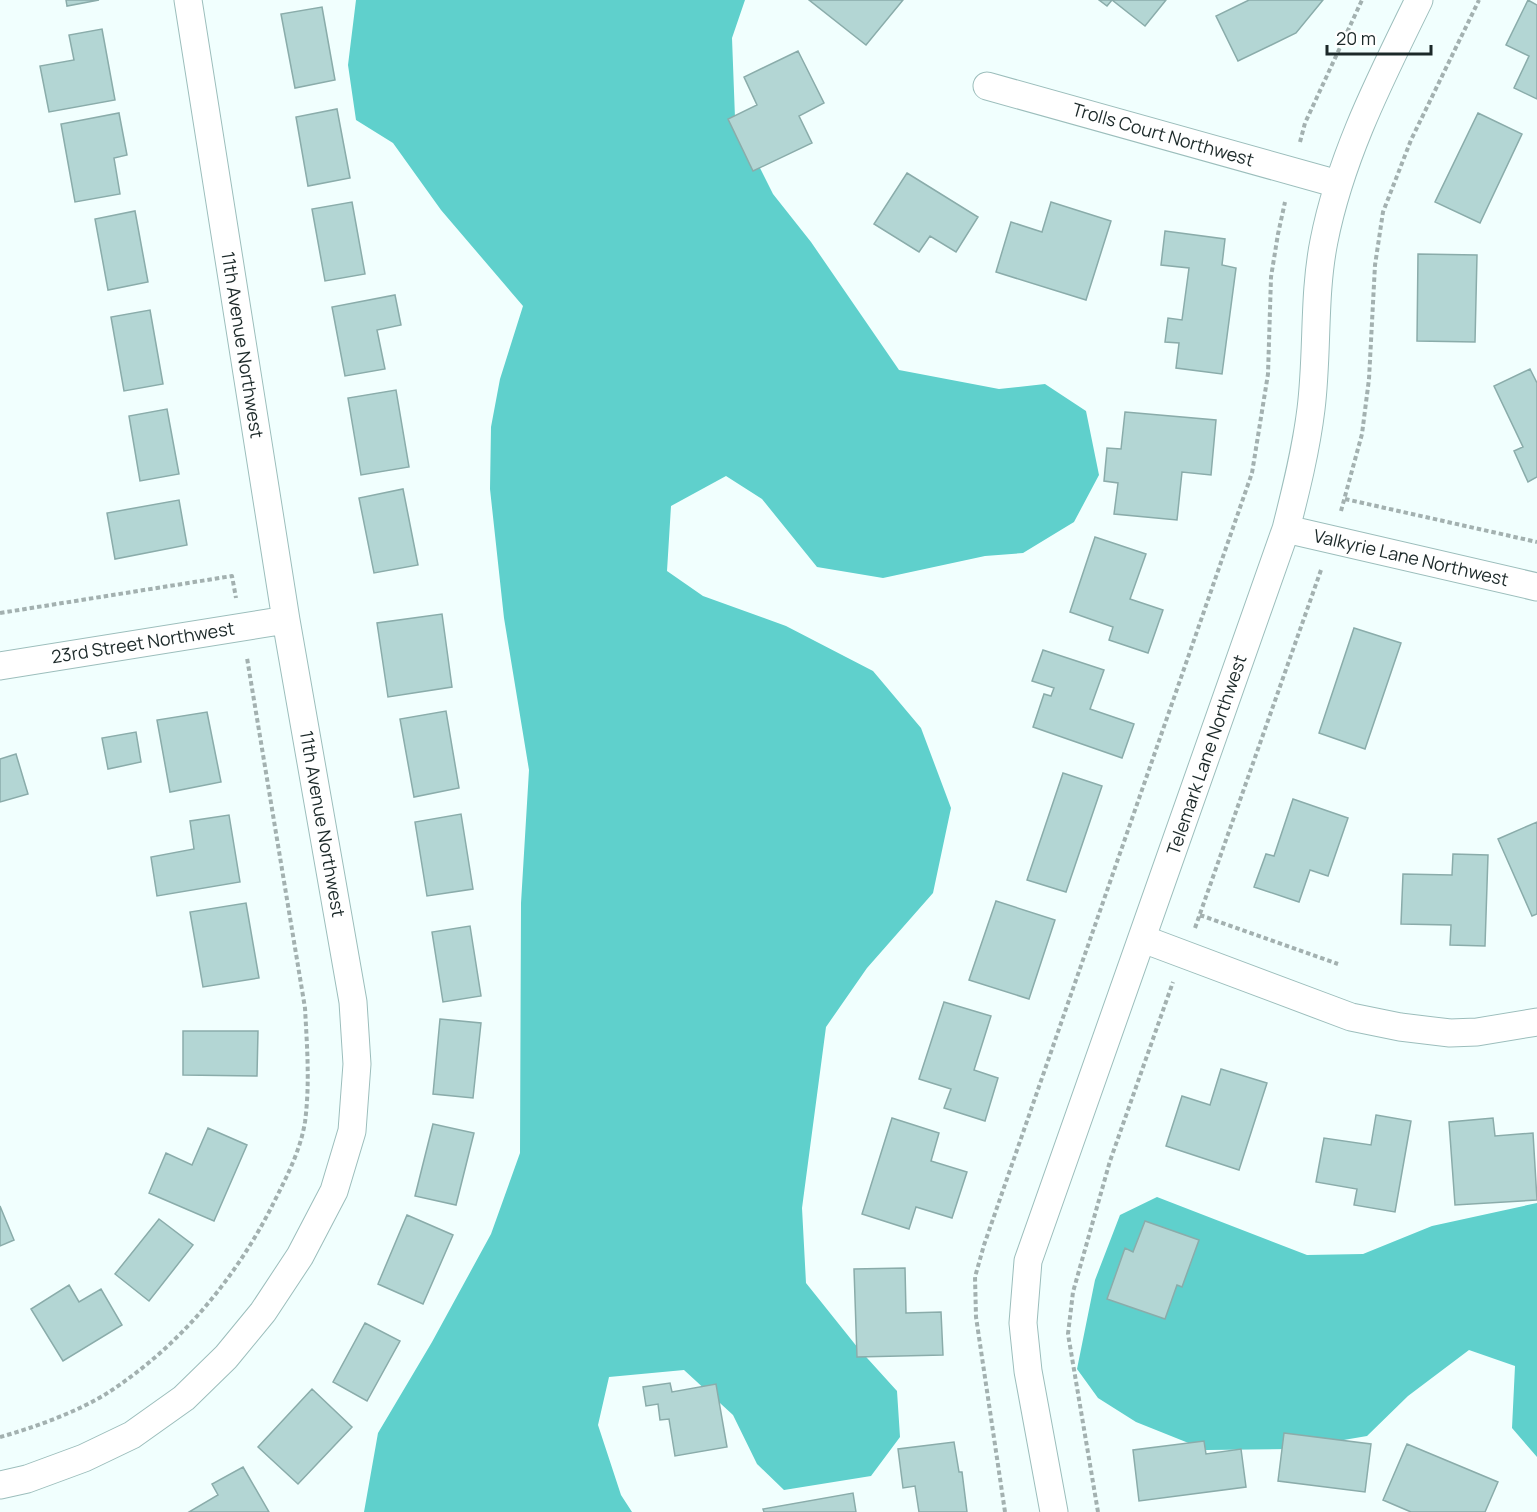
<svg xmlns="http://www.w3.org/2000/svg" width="1537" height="1512" font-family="Manrope,sans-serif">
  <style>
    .forest { fill: #5fd0cc }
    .building { fill: #b3d6d4; stroke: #8aacaa; stroke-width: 1.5 }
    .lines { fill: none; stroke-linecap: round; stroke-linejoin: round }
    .street-casing { stroke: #9cbebc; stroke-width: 29 }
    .path { stroke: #a3b1b0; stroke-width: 4; stroke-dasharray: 4.5 3; stroke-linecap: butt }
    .street { stroke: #fff; stroke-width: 27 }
    .labels { text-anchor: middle; stroke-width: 5; stroke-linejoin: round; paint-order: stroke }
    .street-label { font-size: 18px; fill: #1c2929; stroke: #fff }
  </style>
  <rect width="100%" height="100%" fill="#f1fffe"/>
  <path class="forest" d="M356,0H745L732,38L735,118L773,194L811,242L899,370L999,389L1045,384L1086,411L1099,475L1074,522L1023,553L985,556L883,578L817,567L762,499L726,476L671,506L667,571L703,596L786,626L873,671L921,728L951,808L933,893L867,968L826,1027L802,1208L806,1283L858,1348L897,1391L900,1437L871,1476L784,1490L757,1464L733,1415L684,1370L609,1377L598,1425L621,1495L632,1512H364L378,1433L432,1342L491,1234L520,1153L521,903L529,770L504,618L490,489L491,427L500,379L523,306L441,210L393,143L356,120L348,65Z
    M1157,1197L1307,1255L1363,1254L1432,1226L1537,1203V1457L1512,1428L1515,1366L1469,1350L1408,1396L1367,1436L1291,1449L1206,1450L1136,1422L1098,1398L1077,1369L1095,1280L1120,1215Z"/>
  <path class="building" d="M66,0H99L67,6Z
    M809,0H903L866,45Z
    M1099,0H1166L1145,26L1112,0L1107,6Z
    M1249,0H1323L1296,33L1238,61L1216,16Z
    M1528,0L1537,5V99L1514,88L1529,56L1506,45Z
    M322,7L335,80L295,88L281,14Z
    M102,29L115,100L49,112L40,66L74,60L69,35Z
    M798,51L824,103L799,116L812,143L753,171L728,119L757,105L744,77Z
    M337,109L350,178L308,186L296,117Z
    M119,113L127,155L114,158L120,194L75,202L61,124Z
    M1478,113L1522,134L1480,223L1435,202Z
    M907,173L978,217L956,252L930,236L919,252L874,224Z
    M352,202L365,274L325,281L312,209Z
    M1051,202L1111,221L1086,300L996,272L1011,222L1042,232Z
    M135,211L148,282L108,290L95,219Z
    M1165,231L1225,239L1222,265L1236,268L1222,374L1176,368L1179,343L1165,342L1168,318L1182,320L1189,268L1161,265Z
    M1418,254L1477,255L1475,342L1417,341Z
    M395,295L401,325L377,330L385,369L345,376L332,307Z
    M150,310L163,384L124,391L111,317Z
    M1530,369L1537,383V477L1528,482L1514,451L1523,447L1494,386Z
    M396,390L409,467L361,475L348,398Z
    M167,409L179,474L140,481L129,416Z
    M1125,412L1216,420L1211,475L1182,472L1177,520L1114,514L1118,483L1104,481L1107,448L1121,449Z
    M403,489L418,565L374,573L359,498Z
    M179,500L187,545L115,559L107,513Z
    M1095,537L1146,554L1130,599L1163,610L1148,653L1109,640L1113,627L1070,612Z
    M442,614L452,687L388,697L377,623Z
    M1354,628L1401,643L1365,749L1319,733Z
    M1043,650L1104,670L1090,709L1134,724L1122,758L1033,727L1044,694L1051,696L1054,688L1032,681Z
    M446,711L459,788L414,797L400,719Z
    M207,712L221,782L170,792L157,720Z
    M136,732L141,762L108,769L102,738Z
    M16,754L28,794L0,802V759Z
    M1063,773L1102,786L1066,892L1027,880Z
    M1293,799L1348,818L1328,876L1310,870L1299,902L1254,887L1266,854L1274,856Z
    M461,814L473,889L427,896L415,822Z
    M229,815L240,882L157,896L151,857L194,849L190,821Z
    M1537,822V914L1532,916L1498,839Z
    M1453,854L1488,855L1485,946L1450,945L1451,925L1401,924L1403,874L1452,875Z
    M996,901L1055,920L1029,999L969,980Z
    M246,903L259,978L203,987L190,912Z
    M470,926L481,996L443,1002L432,932Z
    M944,1002L991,1016L974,1070L998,1078L985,1121L944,1108L951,1089L919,1079Z
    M440,1019L481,1023L473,1098L433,1094Z
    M183,1031H258L257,1076L183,1075Z
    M1221,1069L1267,1083L1239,1170L1166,1146L1182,1096L1210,1105Z
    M1376,1115L1411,1121L1395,1212L1354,1205L1357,1189L1316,1182L1324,1138L1371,1145Z
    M892,1118L939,1133L931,1161L967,1172L952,1218L916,1207L909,1229L862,1214Z
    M1493,1118L1495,1136L1533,1133L1537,1200L1455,1205L1449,1122Z
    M433,1124L474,1133L456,1205L415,1196Z
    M208,1128L247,1145L214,1221L149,1193L166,1153L192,1165Z
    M0,1206L14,1240L0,1246Z
    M407,1215L453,1235L423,1304L378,1284Z
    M159,1219L193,1245L149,1301L115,1274Z
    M1145,1221L1199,1240L1182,1287L1177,1285L1165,1319L1107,1299L1125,1248L1133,1252Z
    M905,1268L906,1313L941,1312L943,1355L857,1357L854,1269Z
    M69,1285L79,1302L101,1289L122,1325L63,1361L31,1309Z
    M365,1323L400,1341L367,1401L333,1382Z
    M670,1383L672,1392L716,1384L727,1447L675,1456L669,1419L660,1420L658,1404L646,1406L643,1387Z
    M312,1389L352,1427L298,1484L258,1447Z
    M1284,1433L1371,1444L1365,1492L1278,1481Z
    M1204,1441L1206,1454L1241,1449L1246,1487L1139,1501L1133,1450Z
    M954,1442L959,1472H962L967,1512H919L915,1486L903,1488L898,1449Z
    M1407,1444L1498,1482L1485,1512H1411L1383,1500Z
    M243,1467L269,1512H189L218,1495L212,1484Z
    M853,1493L856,1512H764L763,1509Z"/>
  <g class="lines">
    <defs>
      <path id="street" d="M987,86L1338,184
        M1286,529L1537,587
        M0,666L286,620
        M1143,939L1351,1017L1400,1027L1450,1033L1477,1032L1537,1022
        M0,1485L27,1479L84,1458L132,1435L184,1398L226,1357L263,1312L300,1256L334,1191L352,1131L357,1064L353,1002L286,620L188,0
        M1054,1512L1028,1371L1023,1323L1028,1261L1286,529C1296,490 1306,450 1311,409C1318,353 1313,296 1324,241C1341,155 1381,78 1419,0"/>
    </defs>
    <use href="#street" class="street-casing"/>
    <path class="path" d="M1300,142L1305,123L1362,0
      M1345,499L1537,542
      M1341,511L1362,434L1369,379L1375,265L1383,212L1411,140L1479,0
      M0,613L232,576L236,598
      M1200,915L1338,964
      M1195,928L1321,570
      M0,1437C33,1428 80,1411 109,1392C178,1347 232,1283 270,1210C284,1182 300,1153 305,1122C310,1084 307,1046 305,1008L247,658
      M1005,1512L976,1317L975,1277L984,1245L1252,473L1268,374L1271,277L1278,234L1285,202
      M1098,1512L1068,1334L1073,1292L1110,1161L1173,982"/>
    <use href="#street" class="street"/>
  </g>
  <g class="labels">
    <g class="street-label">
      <text transform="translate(1163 135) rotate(16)" y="6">Trolls Court Northwest</text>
      <text transform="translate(242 345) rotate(81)" y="6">11th Avenue Northwest</text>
      <text transform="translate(1411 558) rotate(13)" y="6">Valkyrie Lane Northwest</text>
      <text transform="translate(143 643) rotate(-9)" y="6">23rd Street Northwest</text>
      <text transform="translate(1207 755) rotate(-71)" y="6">Telemark Lane Northwest</text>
      <text transform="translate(322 824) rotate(80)" y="6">11th Avenue Northwest</text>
    </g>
  </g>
  <path d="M1327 45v9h104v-9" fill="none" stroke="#1c2929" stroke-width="3"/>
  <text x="1336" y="45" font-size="18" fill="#1c2929" stroke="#ffffff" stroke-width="4.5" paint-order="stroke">20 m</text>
</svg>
